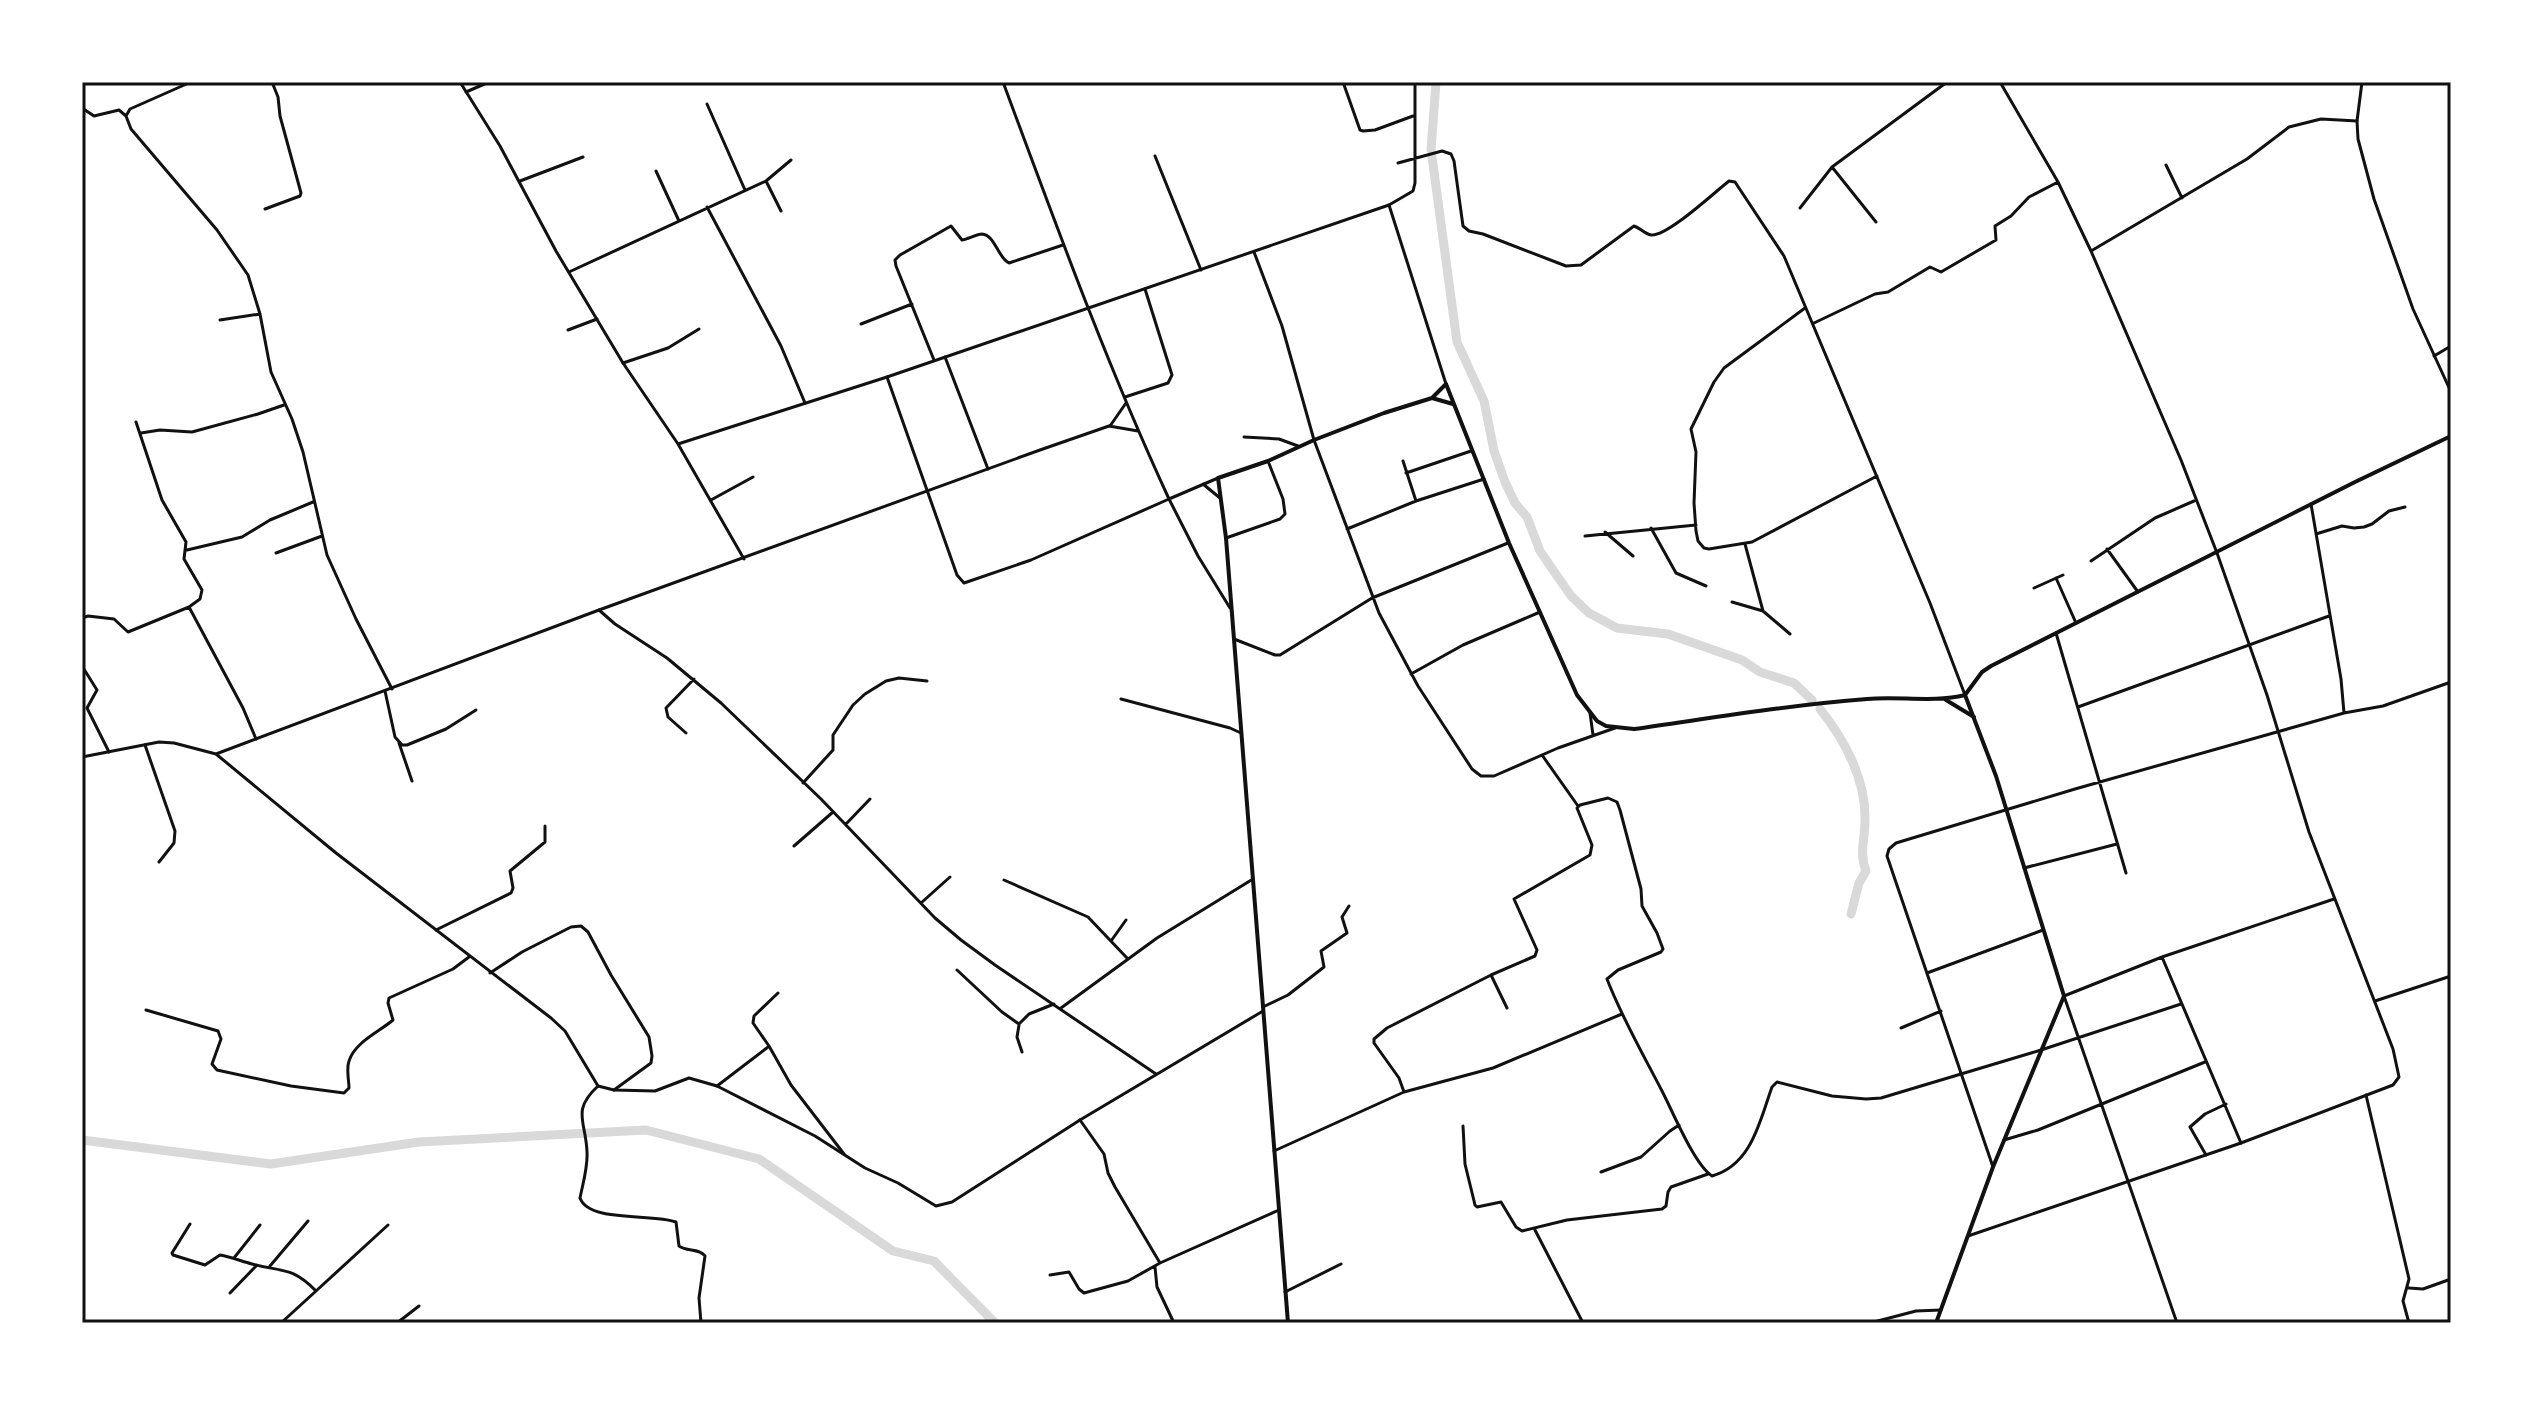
<svg xmlns="http://www.w3.org/2000/svg" width="2533" height="1405" font-family="'Public Sans',sans-serif">
  <style>
    .lines { fill: none; stroke-linecap: round; stroke-linejoin: round }
    .river { stroke: #d9d9d9; stroke-width: 9 }
    .minor { stroke: #111; stroke-width: 3 }
    .tertiary { stroke: #111; stroke-width: 3 }
    .secondary { stroke: #111; stroke-width: 4 }
    .neatline { fill: none; stroke: #111; stroke-width: 3 }
  </style>
  <rect width="100%" height="100%" fill="#fff"/>
  <g class="lines">
    <path class="river" d="M1431,150L1436,82
      M1432,157L1457,342L1484,401L1494,451L1505,482L1515,503L1527,517L1540,551L1571,596L1589,613L1617,628L1668,634L1742,660L1760,672L1794,683L1812,700
      M1820,709C1845,740 1866,780 1865,820C1865,838 1859,854 1866,871L1859,883L1851,914
      M82,1140L271,1164L419,1142L646,1130L759,1159L893,1251L934,1261L995,1323"/>
    <path class="minor" d="M1343,82L1360,130L1363,131L1375,130L1413,116
      M2000,82L2058,182L2091,251L2181,460L2217,553
      M466,92L489,82
      M707,104L745,190
      M82,108L94,116L119,110L126,116L130,109L191,82
      M126,116L131,129L217,230L248,275L260,314L271,372L292,419L303,452L327,555L356,619L392,689
      M1155,156L1201,270
      M1398,163L1442,151L1451,154L1454,161L1463,226L1469,231L1483,234L1566,266L1581,265L1634,226C1640,228 1645,234 1651,235C1667,237 1716,191 1729,181L1735,182L1784,256L1930,603L1965,695
      M2166,165L2182,198
      M1832,167L1876,222
      M656,171L679,221
      M520,181L583,157
      M766,181L781,211
      M1389,205L1413,191L1415,183V82
      M707,207L781,346L805,403
      M1800,208L1832,167L1947,82
      M265,209L300,196L301,193L280,116L278,97L272,82
      M2091,251L2247,159L2289,127L2321,119L2357,121
      M1254,252L1282,326L1314,440L1379,613L1418,686L1472,769L1481,776H1494L1558,748L1615,728
      M569,272L766,181L791,160
      M1805,308L1724,368L1714,382L1691,429L1696,452L1694,503L1696,531L1698,541L1704,548L1709,549L1752,542L1877,476
      M220,320L260,314
      M1814,323L1875,294L1888,292L1930,267L1941,272L1996,240L1995,226L2011,216L2029,197L2058,182
      M861,324L912,304
      M568,330L597,319
      M2434,356L2451,346
      M945,357L988,469
      M934,360L896,266L895,260L900,255L951,226L962,240C968,239 977,234 982,234C995,235 998,258 1009,263L1063,245
      M623,363L668,348L699,329
      M887,377L957,575L964,583L1031,560L1169,499L1198,556L1230,608
      M1125,397L1168,383L1172,375L1145,289
      M136,422L162,500L186,542L184,559L202,590L200,599L189,607
      M141,433L160,430L192,432L258,414L284,405
      M1244,437L1279,439L1298,446
      M1403,461L1416,501
      M1406,473L1471,451
      M711,500L753,477
      M2311,504L2341,679L2344,713
      M1651,528L1676,573L1706,586
      M1347,529L1416,501L1484,479
      M1605,532L1633,556
      M2316,534L2342,526L2354,528L2364,527L2372,524L2389,511L2405,507
      M1585,536L1696,525
      M1226,538L1280,519L1285,514L1283,499L1268,461
      M1745,544L1763,611
      M2107,549L2138,592
      M187,550L242,537L270,520L313,502
      M276,553L322,536
      M2091,561L2155,518L2194,501
      M2056,578L2076,623
      M2034,588L2063,575
      M1732,602L1763,611L1790,634
      M599,610L615,624L667,658L721,703L821,799L935,918L961,940L995,965L1156,1074
      M82,618L88,616L114,619L128,632L189,607L243,708L256,739
      M2056,633L2126,873
      M1234,639L1275,655H1280L1372,598L1508,543
      M82,666L97,690L87,708L109,752
      M1411,674L1463,645L1540,612
      M385,691L395,737L402,745H407L446,729L476,710
      M1121,699L1230,728L1241,733
      M2078,707L2329,616
      M1590,713L1593,735
      M686,733L668,717L666,708L694,679
      M399,743L412,781
      M145,745L175,831L174,843L159,862
      M1542,755L1578,806
      M803,783L833,750V735L853,705L865,694L886,681L899,678L927,681
      M846,824L870,799
      M794,846L833,812
      M2024,868L2117,844
      M1004,880L1088,917L1127,958
      M921,903L950,877
      M436,930L511,893L513,888L510,871L545,842V826
      M1111,941L1126,920
      M2162,957L2241,1143
      M957,970L1002,1012L1019,1024L1029,1014L1054,1004
      M490,973L522,952L571,927L581,926L588,932L611,975L649,1037L652,1056L651,1063L614,1090
      M1927,973L2043,930
      M1491,975L1507,1008
      M778,993L754,1016L753,1023L769,1046L791,1085L844,1154
      M1263,1007L1288,995L1324,967L1321,951L1347,933L1342,917L1349,906
      M1061,1008L1157,938L1253,879
      M146,1010L218,1031L221,1039L212,1064L217,1070L291,1086L344,1093L349,1088C349,1080 346,1069 349,1061C355,1042 379,1032 393,1020L388,1003L389,998L453,969L469,957
      M1019,1025L1017,1037L1022,1052
      M1901,1028L1941,1011
      M598,1086C571,1111 586,1121 587,1152C588,1167 583,1183 580,1198C589,1223 653,1213 676,1222L679,1246C687,1252 699,1248 705,1256L699,1298L701,1323
      M717,1086L768,1047
      M1404,1092L1399,1078L1374,1043V1039L1387,1028L1491,975L1535,956L1537,950L1514,899L1590,855L1592,845L1577,808L1580,805L1608,798L1617,802L1620,810L1641,889L1642,906L1657,933L1663,949L1661,952L1618,970L1607,979C1622,1018 1643,1054 1662,1091C1673,1112 1694,1164 1712,1176C1752,1165 1760,1120 1772,1087L1777,1082L1832,1096L1866,1099L1881,1098L2041,1050L2181,1004
      M2366,1095L2409,1279L2403,1301L2409,1323
      M1080,1120L1104,1154L1108,1173L1115,1187L1160,1263
      M1463,1126L1465,1164L1475,1205L1477,1207L1501,1202L1516,1227L1522,1231L1567,1220L1662,1209L1666,1206L1668,1192L1671,1187L1708,1174
      M2004,1140L2038,1130L2205,1062
      M1274,1151L1404,1092L1493,1068L1622,1014
      M2206,1155L2190,1127L2205,1114L2226,1104
      M1993,1167L1887,856L1889,849L1896,843L2075,789L2344,713L2383,706L2451,682
      M1601,1172L1641,1157L1670,1131L1679,1125
      M190,1224L172,1253L173,1255L205,1265L220,1255C231,1257 241,1261 252,1264C281,1272 292,1266 316,1291L388,1225
      M1535,1230L1583,1323
      M234,1258L260,1225
      M270,1266L308,1221
      M1155,1267L1157,1287L1174,1323
      M1050,1275L1069,1272L1079,1289L1084,1293L1128,1281L1160,1263L1279,1210
      M2409,1288L2423,1289L2451,1279
      M1285,1292L1341,1264
      M230,1293L257,1265
      M281,1323L316,1291
      M397,1323L419,1306
      M1870,1323L1916,1311L1941,1310
      M2177,1323L2064,996L2162,957L2334,899"/>
    <path class="tertiary" d="M460,82L500,146L556,251L623,363L678,444L744,559
      M1003,82C1055,222 1106,363 1169,499L1218,478
      M2362,82L2357,121L2358,139L2374,199L2413,309L2451,392
      M1110,426L1126,403
      M678,444L887,377L1389,205L1446,384
      M1203,484L1220,498
      M216,754L599,610L1040,450L1109,426L1138,431
      M82,757L159,742L174,743L216,754L336,853L551,1018L565,1031L598,1086L614,1090L655,1091L689,1078L717,1086L815,1136L865,1168L898,1183L936,1206L952,1202L1080,1120L1263,1011
      M2375,1001L2451,976
      M1968,1236L2241,1143L2393,1085L2399,1077L2393,1049L2309,832L2267,695L2217,553"/>
    <path class="secondary" d="M1432,398L1453,404
      M1946,700L1974,717
      M1288,1323L1226,538L1218,478L1268,461L1314,440L1384,413L1432,398L1446,384L1509,543L1577,695L1597,721L1606,726L1634,729C1712,718 1789,705 1867,699C1900,696 1933,703 1965,695L1982,672L1991,666L2355,482L2451,436
      M1936,1323L1993,1167L2064,996L1996,776L1965,695"/>
  </g>
  <rect width="2533" height="1405" fill="none" stroke="#ffffff" stroke-width="168"/>
  <rect x="84" y="84" width="2365" height="1237" class="neatline"/>
</svg>
